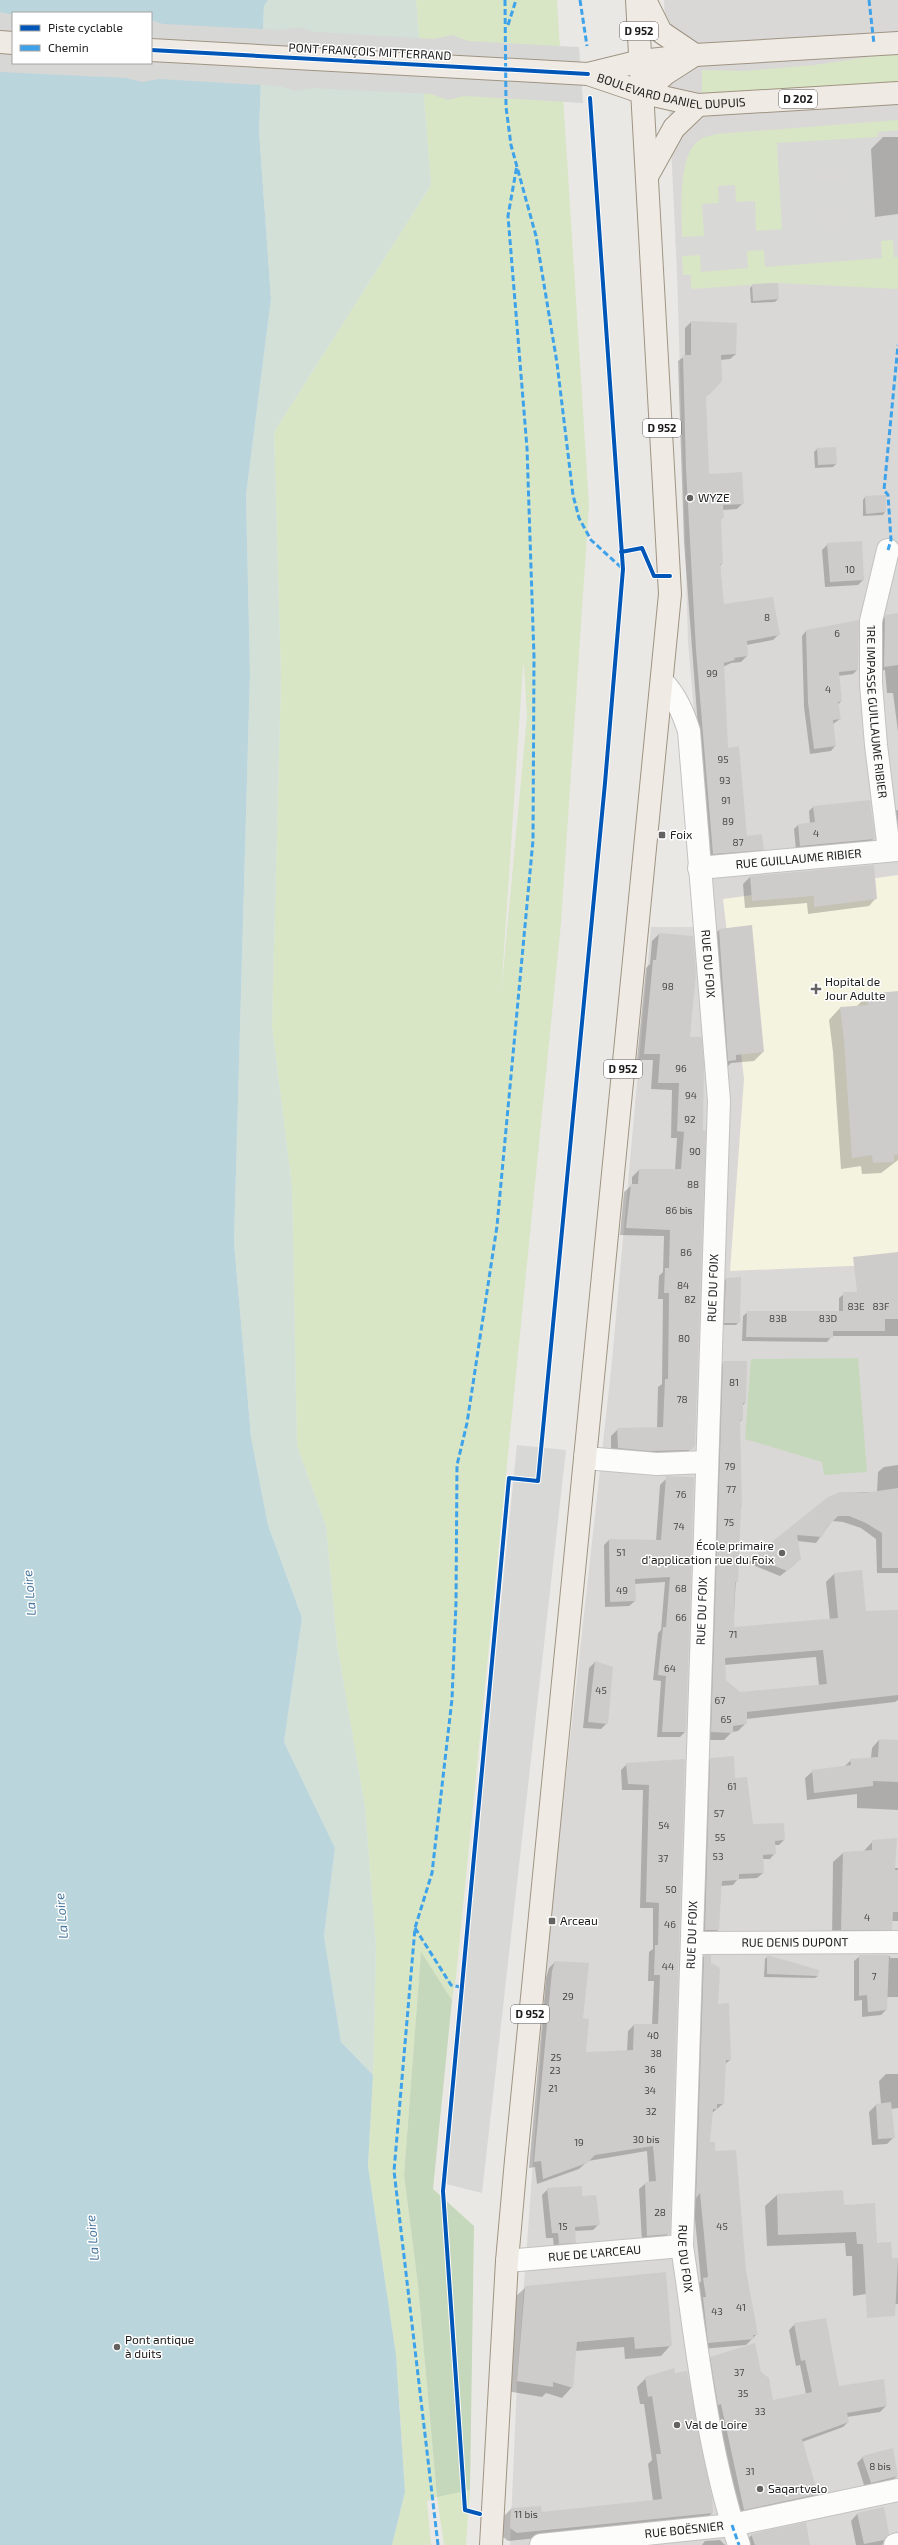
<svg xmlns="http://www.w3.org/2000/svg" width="898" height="2545" font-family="'Exo 2',sans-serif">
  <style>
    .residential { fill: #d9d8d6 }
    .education { fill: #f4f3e0 }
    .religious { fill: #d8d8d6; fill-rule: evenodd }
    .grass { fill: #d8e6c5; fill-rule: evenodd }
    .forest { fill: #c6d8bb }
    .wetland { fill: #d3e0d8 }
    .water { fill: #bad6dc; fill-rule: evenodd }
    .pier { fill: #d7d7d5 }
    .shadow { fill: #0003; fill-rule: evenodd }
    .building { fill: #ceccca; fill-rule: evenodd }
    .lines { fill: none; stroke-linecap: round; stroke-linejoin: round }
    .minor-casing { stroke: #c3c2c1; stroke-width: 24 }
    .major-casing { stroke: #9f9483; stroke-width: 24 }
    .minor { stroke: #fcfcfb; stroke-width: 22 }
    .major { stroke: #efeae3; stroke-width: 22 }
    .quiet { stroke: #3da2ea; stroke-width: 3; stroke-dasharray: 6 3; stroke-linecap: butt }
    .cycleway-casing { stroke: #fff; stroke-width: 6 }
    .cycleway { stroke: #0057b8; stroke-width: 4 }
    .poi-dot { fill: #646362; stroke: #fff; stroke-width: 1.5 }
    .labels { text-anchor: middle; stroke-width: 3; stroke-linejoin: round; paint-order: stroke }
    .number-label { font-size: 10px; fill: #484848 }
    .shield { fill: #fff; stroke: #606060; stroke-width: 1 }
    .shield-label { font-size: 11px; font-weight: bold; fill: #1c1c1c }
    .street-label { font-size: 12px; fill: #1c1c1c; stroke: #fff }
    .poi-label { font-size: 12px; fill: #1c1c1c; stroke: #fff; text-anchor: start }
    .water-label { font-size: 13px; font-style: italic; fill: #4c789f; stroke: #fff }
  </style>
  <rect width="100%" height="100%" fill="#eae8e5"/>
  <path class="residential" d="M664,0H898V2545H510L517,2381L551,1913L612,1361L651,927H712L688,641L677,272Z"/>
  <path class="education" d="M898,875V1264L730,1271L744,1079L723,899Z"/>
  <path class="religious" d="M878,137L882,199L866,200L867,210L879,223H888L887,210L898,209V257H894L893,241L881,242L883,258L765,267L764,250L748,251L749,268L701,272L699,255L677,257L675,238L703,236L702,204L719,203L718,186L735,185L777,143ZM846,168L848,179L816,181L815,170ZM849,209L840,227L828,228L817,216V211Z
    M517,1445L566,1450L482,2193L442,2183Z"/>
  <path class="grass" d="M416,0H557L589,505L561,923L456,1977L452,2000L421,1953L404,2175L418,2285L437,2496L470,2490L466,2545H444L437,2497L427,2501L431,2545H392L405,2492L396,2355L368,2166L373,2075L376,1946L365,1807L337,1645L326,1526L297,1446L292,1188L272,1026L281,678L274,432L431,185ZM524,665L527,716L501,995L523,666Z
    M898,53V87L702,94V70L745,71L814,65Z
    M898,120V130L878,132V137L777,143L782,229L756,231L755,201L736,202L735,185L718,186L719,203L702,204L704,236L682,237C682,212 677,158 698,141C702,137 710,136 716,134Z
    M893,240L894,257H898V289L778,283L691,289V275H683L682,256L700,255L701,272L748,268L747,251L764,250L765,267L882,258L881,241Z"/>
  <path class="forest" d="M858,1358L867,1472L824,1475L822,1462L745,1439L751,1359Z
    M421,1952L452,2000L433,2189L474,2226L470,2490L437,2497L418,2285L404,2175Z"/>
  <path class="wetland" d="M268,0H416L431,185L274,432L281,678L272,1026L292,1188L297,1446L326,1526L337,1645L365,1807L376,1946L373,2075L341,2042L324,1936L335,1848L284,1742L302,1618L268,1525L251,1437L234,1242L250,673L246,495L271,299L259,131L264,6Z"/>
  <path class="water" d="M0,0H268L264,6L259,131L271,299L246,495L250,673L234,1242L251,1437L268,1525L302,1618L284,1742L335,1848L324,1936L341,2042L373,2075L368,2166L396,2355L405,2492L392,2545H0ZM13,13H151V63H13Z"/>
  <path class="pier" d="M0,12L13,15V63H151V20L163,24L282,30L299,27L316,32L434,39L452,35L468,41L579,47L583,103L464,96L448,100L431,94L312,88L296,91L279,86L159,79L142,82L126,78L0,72Z"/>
  <path class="shadow" d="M883,137H898V214L875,217L871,149Z
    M753,285L778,299L775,302L751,303L750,288Z
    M691,322L736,324V354L730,359L720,360L721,381L705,397L708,475L743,503L737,509L723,510V517L720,520L722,563L720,566L723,605L779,634L773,640L746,645L747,656L741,662L731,663L723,667L727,749L746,837L763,849L757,855L708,859L684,542L678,361L685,356V328Z
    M835,448L836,464L833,467L815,468L814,452L817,449Z
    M865,497L885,512L883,515L863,516V500Z
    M828,544L863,580L858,585L825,587L822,550Z
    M898,615V732L893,693H887L885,670L879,671L881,621L886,616Z
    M806,631L858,669L853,674L838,676L841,701L838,705L840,719L833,724L835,746L831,751L810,754L804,707L802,636Z
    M813,807L874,838L870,843L796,850L794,829L798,825L810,824L809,811Z
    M897,810H898V841L892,816Z
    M750,877L876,898L869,906L808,914L807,903L745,908L743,884Z
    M719,930L763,1052L754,1061L731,1063L726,1068L710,939Z
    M659,934L689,1038L694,1445L683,1457L611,1455V1436L618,1429L657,1428L658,1387L662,1384L663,1299H658L659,1276L663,1272L664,1236L620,1235L624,1192L632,1185V1177L639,1170H675L677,1138H671L672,1090L651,1089L653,1060H637L646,968L650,964L652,941Z
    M868,995L898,1001V1160L881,1173L862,1174L861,1166L841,1169L833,1052L829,1020L840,1008L856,1007Z
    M726,1279L739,1322L736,1325H722L724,1282Z
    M844,1294H898V1336H832L827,1342L742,1341L743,1316L748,1312H839V1298Z
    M724,1362L745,1403L742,1406V1420L739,1422L740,1509L733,1629L830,1620L826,1582L834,1574L865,1612L898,1611V1700L895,1702L746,1719V1723L738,1731L732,1732L724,1740H704L716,1370ZM816,1657L819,1686L740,1693L725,1681L724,1665Z
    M898,1465V1573H877L876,1539L861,1528L843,1522L832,1521L816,1543L797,1541L794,1565L780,1576L748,1563L828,1498L840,1493L877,1492L878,1472L884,1467Z
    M668,1477L685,1732L680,1737H657L661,1681L653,1680L658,1633L661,1630L665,1582L634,1584L635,1601L629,1606L605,1607L604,1545L609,1540L656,1541L660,1485Z
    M595,1662L607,1723L601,1729L583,1728L589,1668Z
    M879,1740L898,1741V1810L857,1808V1794L807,1800L805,1778L813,1771L844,1767L851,1760L871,1758L872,1748Z
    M711,1759L734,1779L752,1826L784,1840L779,1845H775V1853L770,1859H762L763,1873L757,1878L738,1879L733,1885L720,1886L718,1930L713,1935H700L705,1764Z
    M684,1760L668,2234L662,2240L642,2242L639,2189L646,2183L649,2182L647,2151L588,2161L579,2169L537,2184L535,2167L529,2168L546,1978L549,1968L555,1962L582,2019L584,2053L627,2051L628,2031L634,2025H652L654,1981H648L649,1952L653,1949V1908H640L643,1790H622L621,1770L627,1764Z
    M873,1841L894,1868H898V1921H892L891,1929L882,1939H832L833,1862L843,1853L863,1852Z
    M704,1956L730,2060L725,2064L723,2104L712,2113L709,2143L714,2152L745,2271L757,2334L746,2345L702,2349L697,2285L701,2281L693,2199L698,1963Z
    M768,1956L818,1976L815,1978L764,1977L765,1959Z
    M860,1956H890V1958H898V1997H887L886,2010L881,2015L862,2017V2000L854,2001V1961Z
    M886,2074H898V2108L891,2109L894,2137L887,2144L872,2145L869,2112L876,2105L881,2104L879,2081Z
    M548,2189L581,2198L599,2224L593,2230L574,2231L575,2242L570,2248L554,2249L553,2238H546L542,2195Z
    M842,2191L843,2206L891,2259H898V2304L888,2305L886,2291L853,2296L852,2256H846L845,2243L767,2246L765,2206L777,2195Z
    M526,2287L671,2345L661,2356L625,2359L624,2347L575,2351L572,2387L562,2398L546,2393L542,2397L507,2391L515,2297Z
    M795,2324L839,2387L886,2406L880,2412L847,2417L848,2422L843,2427L802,2442L817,2494L811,2499L739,2515L705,2363L711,2358L760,2373L773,2401L806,2394L800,2365L796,2366L789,2330Z
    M646,2378L712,2513L704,2521L508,2541L502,2536L503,2517L511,2509L541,2513L653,2501L648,2464L652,2460L644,2404H640L637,2387Z
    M863,2457L897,2476L891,2482L865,2488L857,2463Z
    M857,2514L888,2534L882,2545H856L851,2521Z
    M752,2535L809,2545H747L746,2540Z
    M720,2540L725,2545H702L705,2541Z"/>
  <path class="building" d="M778,283L779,299L753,301L752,284Z
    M691,321L737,323L736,354L721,355L722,381L709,395H706L709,474L742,472L744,504L723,505L724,518H721L723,564H720L724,604L773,597L780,635L747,641L748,656L734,658L735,660L724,663L728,748L739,746L747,836L762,834L764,850L713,854L696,650L686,469L683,355H691Z
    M836,447L837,464L818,465L817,448Z
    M886,495V512L866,514L865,496Z
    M862,541L864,580L830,582L827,543Z
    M898,613V665L884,667L885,615Z
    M859,620L858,670L839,672L842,701L838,702L841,719L833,720L836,746L814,749L808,702L806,630Z
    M870,800L875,839L800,846L798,824L815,822L813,806Z
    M874,865L877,899L814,907V896L752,901L750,876Z
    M752,925L764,1052L736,1055V1060L728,1061L719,929Z
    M659,933L693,936L696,974L690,1037H702L704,1065L703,1130L706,1131L695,1446L691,1450L649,1451L618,1448L617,1428L663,1427L665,1379H668L669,1293H664L665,1268H669L670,1230L626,1228L631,1184H638L639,1169H681L684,1132L677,1131L679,1083H658L660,1054H644L653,960H656Z
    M898,991V1154L894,1155V1162L873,1163L872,1155L852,1158L844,1040L840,1007L868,1005L867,994Z
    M898,1252V1319H885V1331H833V1338L746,1337L747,1311H843V1292H857L853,1257Z
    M741,1277L740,1323H724L726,1278Z
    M723,1361H747L746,1403H743V1420H740L742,1508H741L738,1582H735L734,1627L838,1618L834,1573L862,1570L866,1611L898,1610V1695L747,1712V1724L733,1726V1733L711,1732ZM823,1650L827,1684L740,1692L726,1680L725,1658Z
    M666,1476L694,1477L686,1732H662L666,1676L658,1675L663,1627H666L670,1577L635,1579L636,1601L610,1602L609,1539L661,1540Z
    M898,1488V1568H882V1533L866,1523L849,1516H838L828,1526L822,1537L797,1535L801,1559L787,1571L753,1557L828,1497L840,1492L864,1493Z
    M595,1661L613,1667L608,1724L588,1722Z
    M879,1739L898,1740V1782L873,1781V1786L814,1793L812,1770L851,1765L850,1759L878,1757Z
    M734,1756L735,1778L747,1777L753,1824L784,1823L785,1840L775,1841L776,1854L763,1855L764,1873L739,1874V1880L722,1881L719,1930H705L710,1758Z
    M685,1759L670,2234L647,2236L645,2182L656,2181L653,2146L595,2155L587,2163L543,2179L541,2161L534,2162L552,1971L555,1961L589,1963L583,2018L589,2019L586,2052L633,2050L634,2024H658L660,1975H654L655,1945H658L659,1903L646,1902L649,1785L628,1784L626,1763Z
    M897,1838L895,1870H898V1912H893L892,1930H841L843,1852L872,1850V1840Z
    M704,1955H711V1963L719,1967L720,1971L718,2004L729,2003L731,2060H726L724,2104H717V2109H713L710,2142H715V2151L736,2150L746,2271L758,2335H753L754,2339L708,2343L703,2297H706L703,2278L708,2277L700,2193L696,2198Z
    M767,1955L819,1970L818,1976L767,1974Z
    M859,1955H889L887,2010L868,2012L867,1995L859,1996Z
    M891,2102L895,2138L878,2139L876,2104Z
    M582,2186V2196L596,2195L600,2225L575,2227L576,2243L559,2244L558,2233H552L547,2188Z
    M843,2190L844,2205L875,2203L877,2243L891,2242L892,2258H898L895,2316L867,2318L863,2244H857L856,2232L778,2235L777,2194Z
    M666,2272L672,2346L635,2349L634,2337L577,2342L573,2388L553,2382V2387L517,2381L525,2286Z
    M826,2318L839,2386L884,2379L887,2406L847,2413L849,2422L802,2439L818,2494L744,2510L721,2404L718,2405L710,2357L755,2343L761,2372L769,2378L773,2400L812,2392L805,2360L801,2361L794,2323Z
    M674,2368L675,2373L687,2371L712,2497L713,2513L517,2533L510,2528L511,2508L541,2506L542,2512L662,2499L656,2454H661L652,2396L648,2397L645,2377Z
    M893,2448L898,2476L871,2483L862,2456Z
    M884,2507L889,2534L884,2540L864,2544L857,2513Z
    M806,2522L810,2545H755L751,2534Z"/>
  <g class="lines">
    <defs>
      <g id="minor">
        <path id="s1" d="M888,550L871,621V684L876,745L889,850"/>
        <path id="s2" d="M662,681C676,696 683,712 689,731C698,854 710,977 719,1101L682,2246C697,2346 707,2449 739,2545"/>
        <path id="s3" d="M699,868L898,850"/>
        <path d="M585,1458L657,1464L707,1462"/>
        <path id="s4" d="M692,1943L898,1942"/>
        <path id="s5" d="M507,2261L682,2246"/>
        <path id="s6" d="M541,2545L732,2525L898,2490"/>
        <path d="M895,2545L898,2544"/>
      </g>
      <g id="major">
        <path d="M645,0L661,32L695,55"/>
        <path d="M0,42L13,43"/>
        <path d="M151,50L588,74L641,61L695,55L898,43"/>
        <path id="s7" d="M588,74L644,93L698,105L898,93"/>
        <path d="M644,93L665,74L690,58"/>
        <path d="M649,173L674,128L698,105"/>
        <path d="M491,2545L507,2261L516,2160L670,594L637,0"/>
      </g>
    </defs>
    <use href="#minor" class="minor-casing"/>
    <use href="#major" class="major-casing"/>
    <use href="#minor" class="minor"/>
    <use href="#major" class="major"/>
    <path class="quiet" d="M505,0L506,107L511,145L536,236L557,363L573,495L579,518L591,540L623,569
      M580,0L587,46
      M869,0L874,44
      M508,25L516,0
      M888,550L891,540L888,495L884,490L898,345
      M415,1928L451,1985L460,1987
      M732,2525L739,2545
      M438,2545L394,2171L415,1928L432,1873L452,1699L456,1603L457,1465L467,1423L497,1226L533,840L534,657L527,448L508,216L517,165"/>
    <defs>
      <path id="cycleway" d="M151,50L588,74
        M621,552L642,548L654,576H670
        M480,2514L465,2510L443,2191L509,1478L538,1481L605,783L623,569L590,98"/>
    </defs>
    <use href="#cycleway" class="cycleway-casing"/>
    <use href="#cycleway" class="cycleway"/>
  </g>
  <g class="poi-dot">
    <circle cx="690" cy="498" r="4"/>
    <rect x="658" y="831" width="8" height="8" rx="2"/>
    <path d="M814 983h4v4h4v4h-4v4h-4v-4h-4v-4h4z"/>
    <circle cx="782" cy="1553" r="4"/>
    <rect x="548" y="1917" width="8" height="8" rx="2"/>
    <circle cx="117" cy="2347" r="4"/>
    <circle cx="677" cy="2425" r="4"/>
    <circle cx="760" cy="2489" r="4"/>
  </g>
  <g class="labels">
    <g class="number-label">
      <text x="850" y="573">10</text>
      <text x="767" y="621">8</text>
      <text x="837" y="637">6</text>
      <text x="712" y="677">99</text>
      <text x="828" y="693">4</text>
      <text x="723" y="763">95</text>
      <text x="725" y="784">93</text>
      <text x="726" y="804">91</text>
      <text x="728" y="825">89</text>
      <text x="816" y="837">4</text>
      <text x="738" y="846">87</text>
      <text x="668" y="990">98</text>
      <text x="681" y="1072">96</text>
      <text x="691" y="1099">94</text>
      <text x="690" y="1123">92</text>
      <text x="695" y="1155">90</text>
      <text x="693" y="1188">88</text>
      <text x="679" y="1214">86 bis</text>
      <text x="686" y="1256">86</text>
      <text x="683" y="1289">84</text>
      <text x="690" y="1303">82</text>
      <text x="856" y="1310">83E</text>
      <text x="881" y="1310">83F</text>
      <text x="778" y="1322">83B</text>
      <text x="828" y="1322">83D</text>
      <text x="684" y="1342">80</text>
      <text x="734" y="1386">81</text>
      <text x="682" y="1403">78</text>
      <text x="730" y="1470">79</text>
      <text x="731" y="1493">77</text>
      <text x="681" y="1498">76</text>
      <text x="729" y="1526">75</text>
      <text x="679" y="1530">74</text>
      <text x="621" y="1556">51</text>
      <text x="681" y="1592">68</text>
      <text x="622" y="1594">49</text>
      <text x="681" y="1621">66</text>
      <text x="733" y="1638">71</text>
      <text x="670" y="1672">64</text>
      <text x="601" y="1694">45</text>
      <text x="720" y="1704">67</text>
      <text x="726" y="1723">65</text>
      <text x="732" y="1790">61</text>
      <text x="719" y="1817">57</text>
      <text x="664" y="1829">54</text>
      <text x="720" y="1841">55</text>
      <text x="718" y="1860">53</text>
      <text x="663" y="1862">37</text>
      <text x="671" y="1893">50</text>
      <text x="867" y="1921">4</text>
      <text x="670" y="1928">46</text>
      <text x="668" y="1970">44</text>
      <text x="874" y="1980">7</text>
      <text x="568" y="2000">29</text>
      <text x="653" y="2039">40</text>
      <text x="656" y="2057">38</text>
      <text x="556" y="2061">25</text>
      <text x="650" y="2073">36</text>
      <text x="555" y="2074">23</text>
      <text x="553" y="2092">21</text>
      <text x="650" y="2094">34</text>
      <text x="651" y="2115">32</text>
      <text x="646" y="2143">30 bis</text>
      <text x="579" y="2146">19</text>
      <text x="660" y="2216">28</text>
      <text x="563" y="2230">15</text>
      <text x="722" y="2230">45</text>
      <text x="741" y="2311">41</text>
      <text x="717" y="2315">43</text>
      <text x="739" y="2376">37</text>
      <text x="743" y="2397">35</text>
      <text x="760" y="2415">33</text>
      <text x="880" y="2470">8 bis</text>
      <text x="750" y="2475">31</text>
      <text x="526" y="2518">11 bis</text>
    </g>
    <g class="shield">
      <rect x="620" y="22" width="38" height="18" rx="3"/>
      <rect x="779" y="90" width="38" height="18" rx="3"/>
      <rect x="643" y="419" width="38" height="18" rx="3"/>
      <rect x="604" y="1060" width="38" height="18" rx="3"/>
      <rect x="511" y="2005" width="38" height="18" rx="3"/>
    </g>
    <g class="shield-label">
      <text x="639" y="35">D 952</text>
      <text x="798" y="103">D 202</text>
      <text x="662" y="432">D 952</text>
      <text x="623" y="1073">D 952</text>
      <text x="530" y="2018">D 952</text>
    </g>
    <g class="street-label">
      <text transform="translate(370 52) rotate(3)" y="4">PONT FRANÇOIS MITTERRAND</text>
      <text dy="4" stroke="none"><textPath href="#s7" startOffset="86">BOULEVARD DANIEL DUPUIS</textPath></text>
      <text dy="4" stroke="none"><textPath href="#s1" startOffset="164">1RE IMPASSE GUILLAUME RIBIER</textPath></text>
      <text dy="4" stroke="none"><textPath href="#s3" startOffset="100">RUE GUILLAUME RIBIER</textPath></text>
      <text dy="4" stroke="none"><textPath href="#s2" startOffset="291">RUE DU FOIX</textPath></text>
      <text transform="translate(713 1288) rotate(-88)" y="4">RUE DU FOIX</text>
      <text transform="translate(702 1611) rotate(-88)" y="4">RUE DU FOIX</text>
      <text transform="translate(692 1935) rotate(-88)" y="4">RUE DU FOIX</text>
      <text dy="4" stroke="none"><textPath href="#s4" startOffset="103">RUE DENIS DUPONT</textPath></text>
      <text dy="4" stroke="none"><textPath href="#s5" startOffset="88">RUE DE L'ARCEAU</textPath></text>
      <text dy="4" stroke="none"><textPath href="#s2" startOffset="1587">RUE DU FOIX</textPath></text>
      <text dy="4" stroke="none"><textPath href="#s6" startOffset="144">RUE BOËSNIER</textPath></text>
    </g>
    <g class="poi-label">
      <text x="698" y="502">WYZE</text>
      <text x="670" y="839">Foix</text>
      <text x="825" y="986">Hopital de<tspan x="825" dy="14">Jour Adulte</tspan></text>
      <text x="774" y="1550" text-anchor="end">École primaire<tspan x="774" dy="14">d'application rue du Foix</tspan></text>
      <text x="560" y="1925">Arceau</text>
      <text x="125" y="2344">Pont antique<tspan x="125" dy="14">à duits</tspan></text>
      <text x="685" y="2429">Val de Loire</text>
      <text x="768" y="2493">Saqartvelo</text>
    </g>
    <g class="water-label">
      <text transform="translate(29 1593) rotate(-95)" y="5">La Loire</text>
      <text transform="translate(61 1916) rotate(-95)" y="5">La Loire</text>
      <text transform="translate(92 2238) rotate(-95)" y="5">La Loire</text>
    </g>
  </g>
  <rect x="12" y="12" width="140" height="52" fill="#ffffff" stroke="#a4a4a4"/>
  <rect x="20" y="25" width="20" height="6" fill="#0057b8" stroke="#a4a4a4"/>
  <text x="48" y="32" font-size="12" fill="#1c1c1c">Piste cyclable</text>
  <rect x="20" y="45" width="20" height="6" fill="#3da2ea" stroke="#a4a4a4"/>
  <text x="48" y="52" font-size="12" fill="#1c1c1c">Chemin</text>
</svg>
